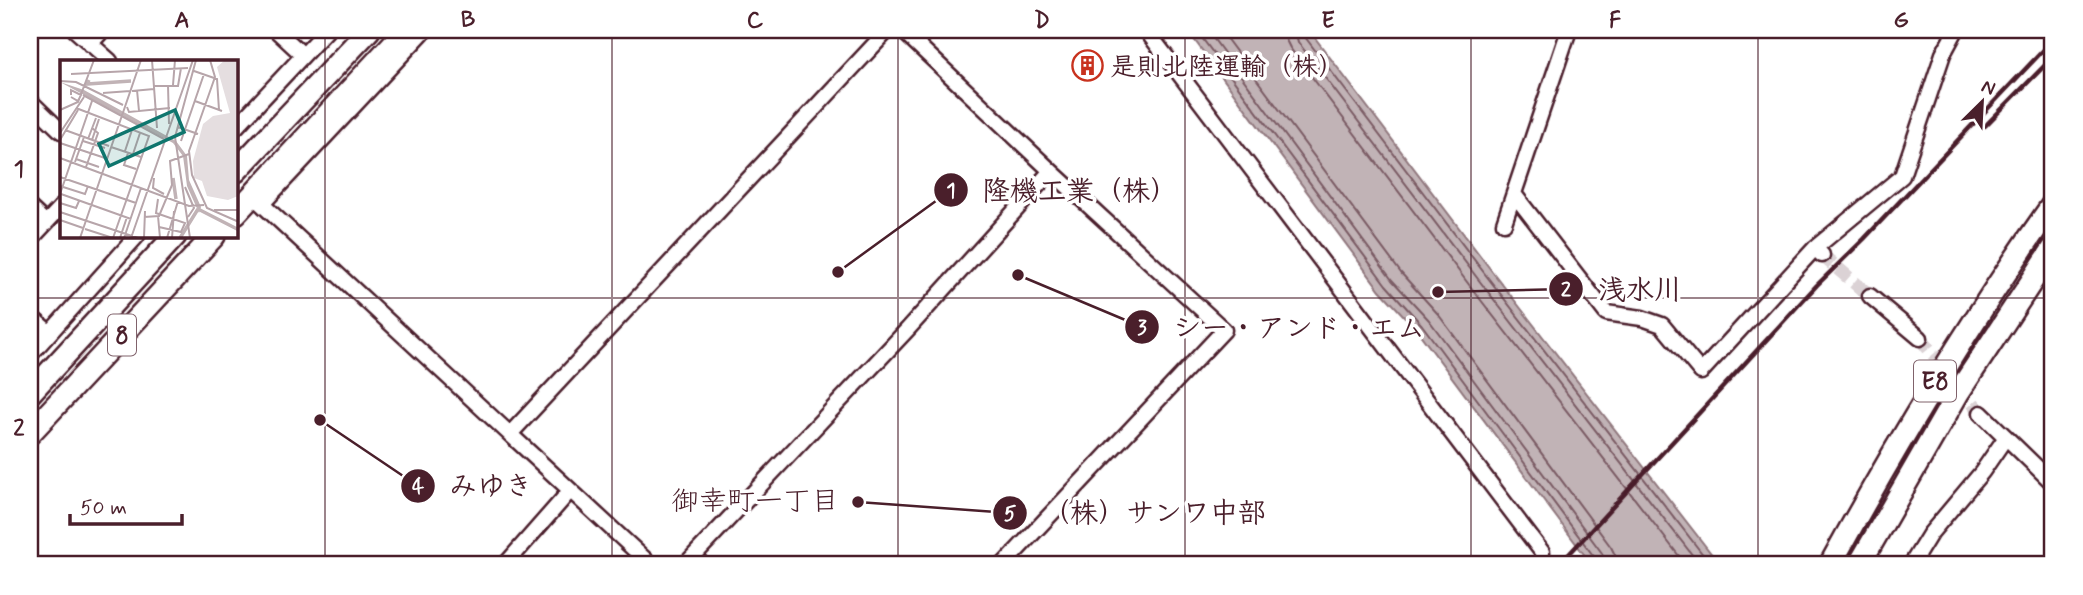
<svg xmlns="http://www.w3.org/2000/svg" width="2083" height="595" font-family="Mynerve,'Klee One',sans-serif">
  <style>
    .water { fill: #c1b3b6; stroke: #91787e; stroke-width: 2 }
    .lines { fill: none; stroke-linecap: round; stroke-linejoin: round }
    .shore { stroke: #7a5a63; stroke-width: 2 }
    .minor-tunnel { stroke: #dbd2d5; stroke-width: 14; stroke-dasharray: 14 7; stroke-linecap: butt }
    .minor-casing { stroke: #4a1f2b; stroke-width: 19 }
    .highway-casing { stroke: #4a1f2b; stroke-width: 26 }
    .minor { stroke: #fff; stroke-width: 14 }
    .highway { stroke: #fff; stroke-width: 21 }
    .rail { stroke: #4a1f2b; stroke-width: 4.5 }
    .grid { fill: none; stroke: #4a1f2b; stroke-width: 2; stroke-opacity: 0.55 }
    .labels { text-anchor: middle; stroke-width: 7; stroke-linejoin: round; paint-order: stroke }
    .shield { fill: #fff; stroke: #80626b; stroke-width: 2 }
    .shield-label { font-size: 24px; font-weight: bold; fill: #4a1f2b }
    .poi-label { font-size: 26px; font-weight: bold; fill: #4a1f2b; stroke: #fff; text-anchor: start }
    .neighbourhood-label { font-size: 28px; fill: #4a1f2b; stroke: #fff }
    .inset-river { fill: none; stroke: #c1b3b6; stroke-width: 3.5 }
    .inset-road { fill: none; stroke: #b7a5aa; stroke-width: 2 }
    .view { fill: #0f766e; fill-opacity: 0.15; stroke: #0f766e; stroke-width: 3.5 }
    .inset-edge { fill: none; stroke: #4a1f2b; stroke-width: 3.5 }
    .leader { fill: none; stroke: #4a1f2b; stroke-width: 2.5 }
    .callout-dot { fill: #4a1f2b; stroke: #fff; stroke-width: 2.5 }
    .mark-label { font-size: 21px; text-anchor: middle; font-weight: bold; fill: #fff }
    .callout-label { font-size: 28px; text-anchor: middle; font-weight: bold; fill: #4a1f2b; stroke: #fff; stroke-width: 7; stroke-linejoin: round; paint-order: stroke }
    .neatline { fill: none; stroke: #4a1f2b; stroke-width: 2.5 }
    .grid-label { font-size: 23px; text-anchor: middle; font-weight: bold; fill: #4a1f2b }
  </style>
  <rect width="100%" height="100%" fill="#fff"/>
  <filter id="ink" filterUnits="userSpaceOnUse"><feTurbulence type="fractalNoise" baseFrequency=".0143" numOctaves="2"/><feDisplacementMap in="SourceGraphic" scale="14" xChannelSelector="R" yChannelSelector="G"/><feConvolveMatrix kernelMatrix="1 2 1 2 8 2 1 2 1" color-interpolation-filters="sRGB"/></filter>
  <g filter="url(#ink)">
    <path class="water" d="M1187,30H1309L1491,270L1720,565H1592L1416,329L1380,290Z"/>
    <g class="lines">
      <path class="shore" d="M1196,30L1386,285L1422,325L1595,558L1597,565
        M1207,30L1392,280L1429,320L1602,553L1606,565
        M1220,30L1401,273L1438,314L1611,547L1615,555L1616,565
        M1284,30L1286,40L1290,48L1470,286L1686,565
        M1295,30L1298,42L1478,279L1700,565
        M1304,30L1305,37L1485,274L1711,565"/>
      <path class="minor-tunnel" d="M1822,255L1870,296
        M1920,338L1981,413"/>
      <defs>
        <path id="minor" d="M75,30L110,61
          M276,30L303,55
          M902,30L1051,171L1224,330L1003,565
          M1146,30L1542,552
          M90,44L103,30
          M30,101L61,131
          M236,127L327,30
          M1514,194L1606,313L1642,318L1662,325L1701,372L1815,248
          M252,195L651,565
          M262,204L425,30
          M30,208L46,223
          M1504,223L1569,30
          M30,240L61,207
          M1822,255L1815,248L1902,176L1943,54L1956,30
          M1870,296L1920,338
          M30,316L50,333
          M30,355L137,236
          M1981,413L2053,483
          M510,434L888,30
          M505,565L570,491
          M685,565L907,330L1051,171
          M1911,565L1930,534L1982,472L2006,437"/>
        <path id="highway" d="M236,171L369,30
          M236,213L406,30
          M30,393L175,236
          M30,433L214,236
          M1830,565C1898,441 1971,320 2053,204
          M1859,565L1958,393L2053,249"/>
      </defs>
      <use href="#minor" class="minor-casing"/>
      <use href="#highway" class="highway-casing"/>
      <use href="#minor" class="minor"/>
      <use href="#highway" class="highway"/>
      <path class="rail" d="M1985,126L2053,57
        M1559,565L1817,285L1864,239L2053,40"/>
    </g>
  </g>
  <path class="grid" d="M325,30V565M612,30V565M898,30V565M1185,30V565M1471,30V565M1758,30V565M30,298H2053"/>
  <defs>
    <symbol id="building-ring" viewBox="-11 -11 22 22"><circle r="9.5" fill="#fff" stroke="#c8321e" stroke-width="1.5"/><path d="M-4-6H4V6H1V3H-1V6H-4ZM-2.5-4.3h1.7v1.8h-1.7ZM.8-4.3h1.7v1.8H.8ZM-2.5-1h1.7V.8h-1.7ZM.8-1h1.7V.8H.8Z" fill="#c8321e"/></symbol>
  </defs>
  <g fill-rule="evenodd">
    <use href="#building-ring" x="1070" y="48" width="35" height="35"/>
  </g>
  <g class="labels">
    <g class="shield">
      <rect x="108" y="314.5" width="28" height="41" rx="5"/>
      <rect x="1914" y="360.5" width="42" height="41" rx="5"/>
    </g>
    <g class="shield-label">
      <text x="122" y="343">8</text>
      <text x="1935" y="389">E8</text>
    </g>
    <g class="poi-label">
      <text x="1110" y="75">是則北陸運輸（株）</text>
    </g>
    <g class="neighbourhood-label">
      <text x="755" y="510">御幸町一丁目</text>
    </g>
  </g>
  <g transform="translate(60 60)">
    <rect width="178" height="178" fill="#fff"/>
    <path d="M165,0H178V136L168,140L147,136L142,121L134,118L133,101L143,64L153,56L170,53L157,7Z" fill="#e5dee0"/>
    <path d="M0,22L24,30L116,81L127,96L129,120L141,147L139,153L127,126L123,96L113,83Z" fill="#c1b3b6"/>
    <path class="inset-river" d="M29,20L27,24L71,21M113,118L116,139M138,149L179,170M120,178L138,149"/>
    <path class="inset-road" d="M92,0L97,68M150,0L155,17L129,91L132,115L147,148L179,162M134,11L157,19L159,50M11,14L128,8M0,21L16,22L63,45M108,25L109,64M113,25L115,0M94,26H118L121,8M77,30L79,51M72,31L94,29M43,33L70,31M23,35L104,79M11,37L18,41L21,35L11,30V35M135,41L162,51M67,47L69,52L110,48M16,48L89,76L53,178M0,50L18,42L34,0M118,67L138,74M5,70L49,86M0,73L24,37M28,79L36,58M0,80L18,50M32,80L39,59M23,81L45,88M121,81L144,14M0,83L45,98M51,87L81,97M65,91L72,70M68,93L64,105L76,109M73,94L80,73M0,98L129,146L144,145M16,99L39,107M15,102L24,77M26,107L38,73L32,68M0,117L76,143M94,118L93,128L104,134M0,126L25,134L28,126M125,127L134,148L128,157M0,134L32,41M1,134L71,159M98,139L96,153L125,163L121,172L99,167M0,143L16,148L19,141M154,150H179M0,152L78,178M98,156L100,178M84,157L99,156L112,125L110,101L129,94M0,160L23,168M25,169L53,178M20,178L81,0M60,178L67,157M64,178L81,128M71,178L133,0M84,178L85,151M107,178L118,141M112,178L114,151M130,178L115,77L136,0"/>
    <path class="view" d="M115,50L124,72L49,106L39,84Z"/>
    <rect width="178" height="178" class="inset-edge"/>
  </g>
  <path class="leader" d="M838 272L951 190M1438 292L1566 289M1018 275L1142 327M320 420L418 486M858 502L1010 513"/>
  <g class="callout-dot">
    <circle cx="838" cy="272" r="7"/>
    <circle cx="1438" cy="292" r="7"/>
    <circle cx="1018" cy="275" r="7"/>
    <circle cx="320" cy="420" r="7"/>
    <circle cx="858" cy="502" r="7"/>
    <circle cx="951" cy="190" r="18"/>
    <circle cx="1566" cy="289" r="18"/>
    <circle cx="1142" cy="327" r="18"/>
    <circle cx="418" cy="486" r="18"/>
    <circle cx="1010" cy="513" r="18"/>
  </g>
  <g class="mark-label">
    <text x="951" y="197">1</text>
    <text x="1566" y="296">2</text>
    <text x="1142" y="334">3</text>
    <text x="418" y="493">4</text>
    <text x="1010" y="520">5</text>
  </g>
  <g class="callout-label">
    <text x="1080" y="200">隆機工業（株）</text>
    <text x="1640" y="299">浅水川</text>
    <text x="1299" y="337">シー・アンド・エム</text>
    <text x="491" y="495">みゆき</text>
    <text x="1154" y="522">（株）サンワ中部</text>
  </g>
  <rect width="2083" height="595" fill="none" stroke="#fff" stroke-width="77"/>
  <g transform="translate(1982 102) rotate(24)" stroke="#ffffff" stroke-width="5" paint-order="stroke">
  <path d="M0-5L12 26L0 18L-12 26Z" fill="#4a1f2b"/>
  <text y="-10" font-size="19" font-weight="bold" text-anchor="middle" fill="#4a1f2b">N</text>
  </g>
  <path d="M70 514v10h112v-10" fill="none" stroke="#4a1f2b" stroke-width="3.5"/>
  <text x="80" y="514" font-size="21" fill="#4a1f2b" stroke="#ffffff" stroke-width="5" paint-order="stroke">50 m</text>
  <rect x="38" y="38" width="2006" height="518" class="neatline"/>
  <g class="grid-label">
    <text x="182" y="27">A</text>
    <text x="468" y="27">B</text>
    <text x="755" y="27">C</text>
    <text x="1042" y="27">D</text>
    <text x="1328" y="27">E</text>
    <text x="1615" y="27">F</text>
    <text x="1901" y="27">G</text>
    <text x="19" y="176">1</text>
    <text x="19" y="435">2</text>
  </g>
</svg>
